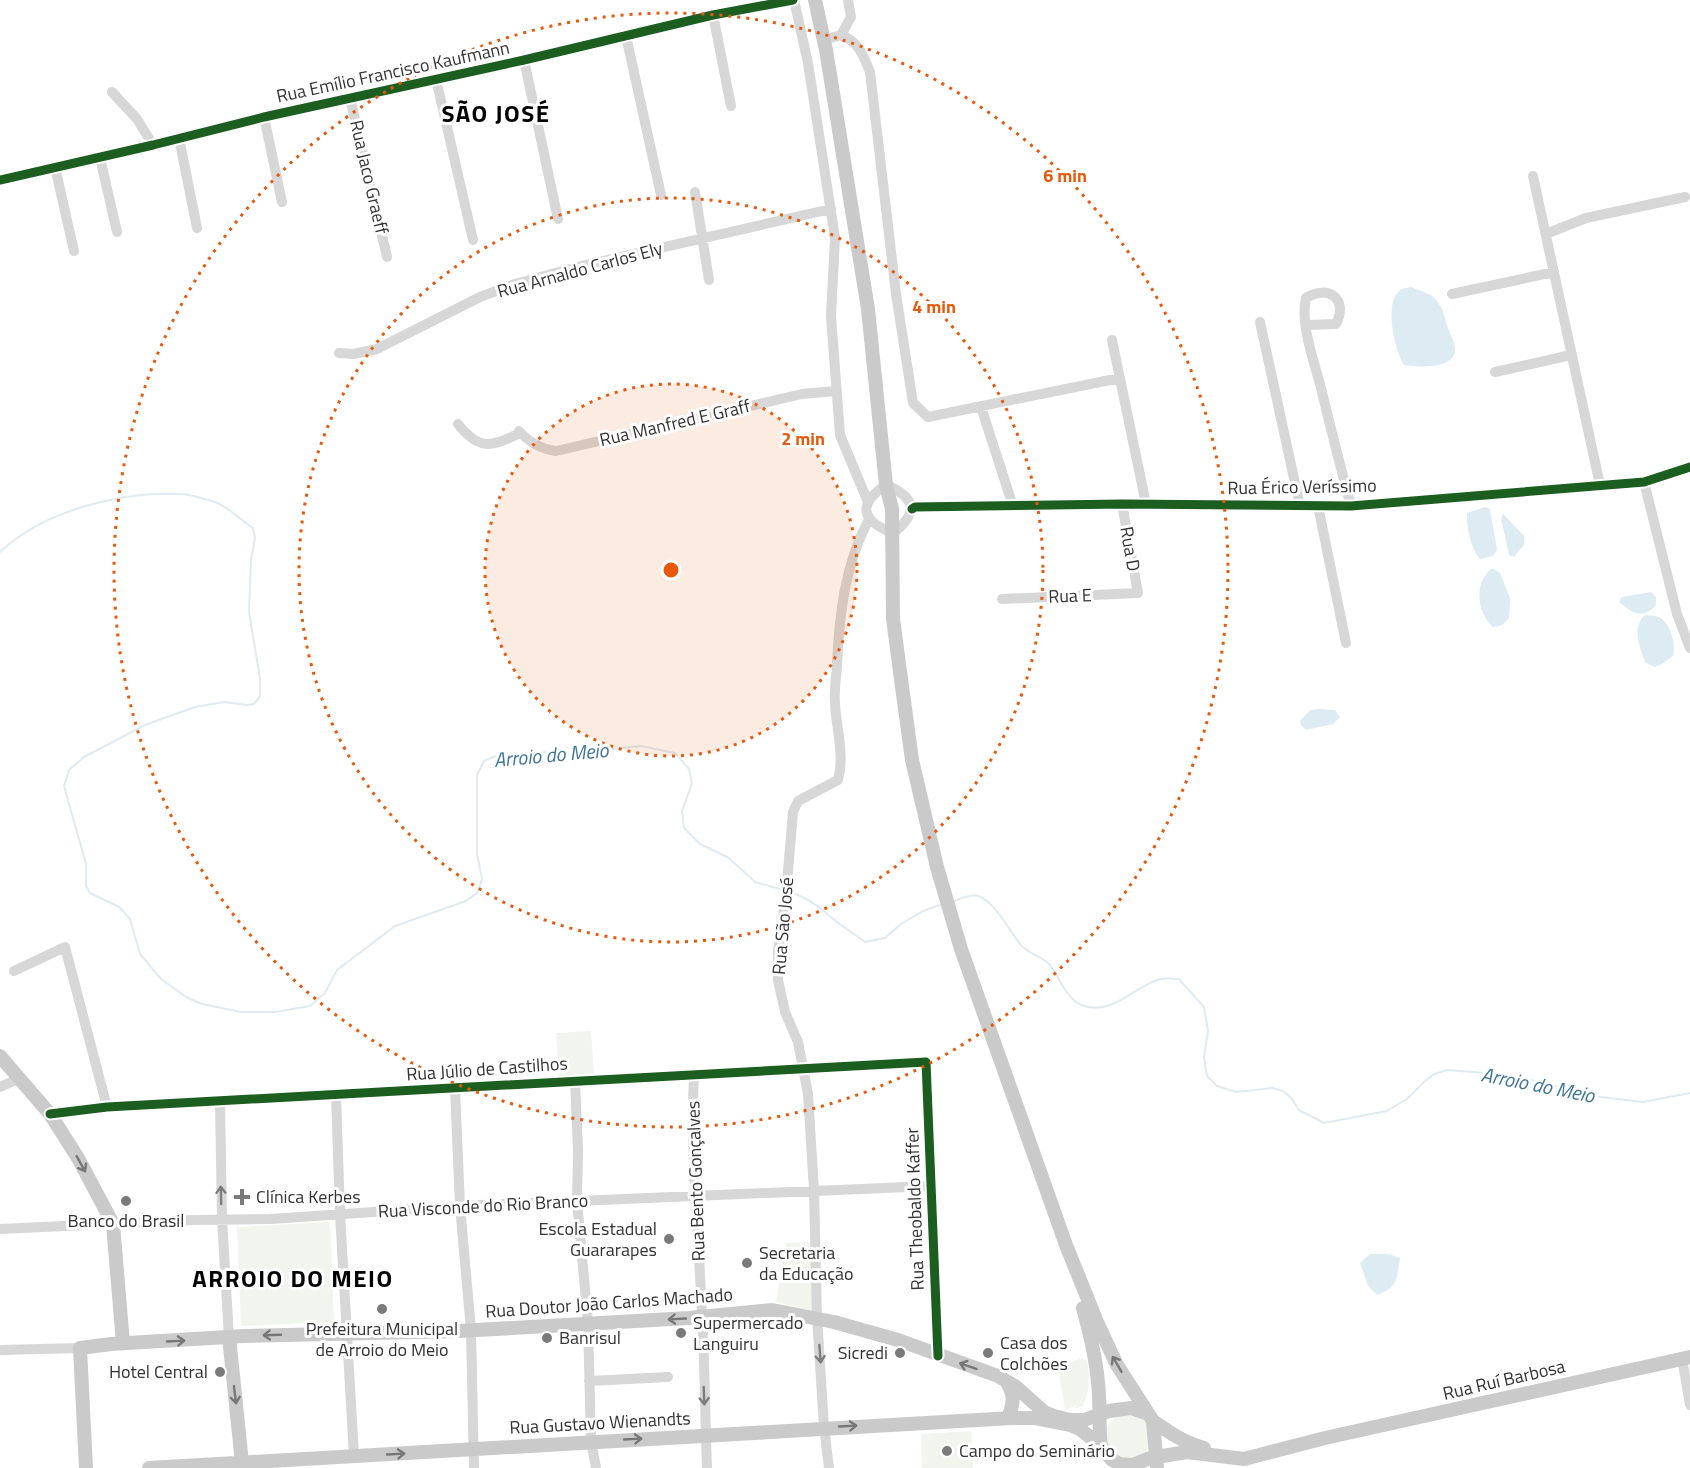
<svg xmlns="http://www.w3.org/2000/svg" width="1690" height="1468" font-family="'Titillium Web',sans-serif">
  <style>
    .green { fill: #f1f5ed }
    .water { fill: #ddebf3 }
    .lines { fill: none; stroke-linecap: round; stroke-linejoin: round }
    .stream { stroke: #ddebf3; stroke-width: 2 }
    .minor { stroke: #d7d7d7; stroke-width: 10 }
    .major { stroke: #cacaca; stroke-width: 14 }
    .cycleway-casing { stroke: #fff; stroke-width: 13 }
    .cycleway { stroke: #1b5e20; stroke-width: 9 }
    .oneway { stroke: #777 }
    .oneway2 { stroke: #7d7d7d }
    .ring { fill: none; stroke: #e8590c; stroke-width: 3; stroke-dasharray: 3 6 }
    .poi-dot { fill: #7a7a7a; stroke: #fff; stroke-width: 2 }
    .labels { text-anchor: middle; stroke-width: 6; stroke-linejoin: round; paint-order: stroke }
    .street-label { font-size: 18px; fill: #333; stroke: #fff }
    .poi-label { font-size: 18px; fill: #333; stroke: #fff; text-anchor: start }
    .water-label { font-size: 20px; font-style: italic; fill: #3f7597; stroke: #fff }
    .district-label { font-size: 24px; font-weight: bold; letter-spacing: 1.5px; fill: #000; stroke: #fff }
    .centre { fill: #e8590c; stroke: #fff; stroke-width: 3 }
    .ring-label { font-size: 18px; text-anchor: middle; font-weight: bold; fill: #e8590c; stroke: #fff; stroke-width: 6; stroke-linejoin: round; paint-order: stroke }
  </style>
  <rect width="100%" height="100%" fill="#fff"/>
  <path class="green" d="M591,1031L594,1073L559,1076L556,1033Z
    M330,1222L334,1322L241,1326L237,1227Z
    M812,1242V1311L776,1302L786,1243Z
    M1082,1358L1087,1361C1090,1378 1090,1390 1083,1406L1073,1409L1078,1405L1065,1410L1058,1367Z
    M1105 1437a23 23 0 1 1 46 0a23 23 0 1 1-46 0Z
    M971,1431L973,1468H922L921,1434Z"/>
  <path class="water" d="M1411,287C1418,290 1427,292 1433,297C1441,303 1445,316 1447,326C1450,333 1454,341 1455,348C1457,370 1418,367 1404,365C1395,351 1382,300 1402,289C1404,288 1408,288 1411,287Z
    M1485,507L1490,509L1497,550L1493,556L1480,559C1471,548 1466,527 1467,513Z
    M1503,514L1524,536V545L1514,557L1509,555L1501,518Z
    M1492,568L1500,573L1510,598L1509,618L1502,625L1493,627C1476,612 1474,582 1492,568Z
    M1651,592L1656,597V605C1643,620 1632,613 1619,602L1622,597Z
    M1645,615C1650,616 1655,615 1659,617C1671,624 1676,644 1673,656L1662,664L1654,667L1645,662C1640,648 1631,627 1645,615Z
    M1318,709L1335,710L1340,717L1333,724L1306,730L1301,725L1300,721L1310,710Z
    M1370,1254H1389L1400,1258C1397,1279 1398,1287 1377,1295L1368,1286L1360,1263Z"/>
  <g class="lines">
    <path class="stream" d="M0,552C43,511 121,491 179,494C191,494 204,499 215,502C227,506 242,521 253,528L255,538L251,560L249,612L260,678V696L254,704L247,705L224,702L195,707L145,725L84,757L69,770L64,786L86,864V886L90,893L119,907L130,919L140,954L161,979L186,997L202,1004L241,1012H275L310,1006L325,993L337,970L395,926L466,901L478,892L482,879L477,854V775L484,761L496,756L509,760L540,752L567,754L641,746L675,753L689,769L692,784L682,811L684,828L700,844L729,858L755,882L784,890
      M789,892C811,898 824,912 841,925C849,931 857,936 865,942L885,938L901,924L923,911L943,904
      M952,902C959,899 970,894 978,896C995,901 1010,932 1020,944C1027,954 1042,956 1050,965C1060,978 1067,1001 1084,1006C1113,1015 1135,986 1160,979C1166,978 1173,979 1179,979L1204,1007L1208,1031L1204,1057L1207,1076L1217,1086L1236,1092L1272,1088L1283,1091L1292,1099L1299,1110L1324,1123L1387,1111L1407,1099L1424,1082L1434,1074L1447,1070L1511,1075L1601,1097L1643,1102L1690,1093"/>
    <path class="minor" d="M794,0L808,63L835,238L831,316L840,435L868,502
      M713,15L731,106
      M841,35C859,42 863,55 870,72L896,294L913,403L928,417L1120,378
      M626,36L661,195
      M824,40L841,35L851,17L848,0
      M524,60L558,219
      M436,79L473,240
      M112,92L137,119L153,145
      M350,98L387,257
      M264,117L282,202
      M179,138L197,228
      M100,158L117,232
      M55,167L74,251
      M1533,176L1600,485
      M0,180L153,145L264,117L524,60L713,15L793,0
      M695,192L709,280
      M1546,234L1586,218L1685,197
      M1452,294L1554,272
      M1260,322L1300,506
      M1307,325L1336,324C1349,299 1328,284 1306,298C1300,322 1313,359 1320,384C1330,425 1340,466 1351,506
      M1112,340L1146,504
      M339,353L353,354L377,349L480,297L515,284L581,266L831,209
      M1495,372L1571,355
      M981,407L1013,506
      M458,424C479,451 491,447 520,433
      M519,431C529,442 540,449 556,451L802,394L836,391
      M1644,482L1677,614L1690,648
      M886,485C916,497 919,513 893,533C862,521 856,505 886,485Z
      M1318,506L1346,643
      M912,509L915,507L1122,504L1351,506L1644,482L1690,467
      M1002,599L1138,593L1122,504
      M14,971L65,947L107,1107
      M694,1073C690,1155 699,1236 702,1317C705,1367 705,1418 707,1468
      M575,1080L578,1150L577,1201L588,1323L591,1441L596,1468
      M0,1087L18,1079
      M455,1088L460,1206L471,1330L474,1468
      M336,1095L340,1214L354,1456
      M220,1101L222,1219L229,1337
      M50,1114L107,1107L926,1062L938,1356
      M0,1229L194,1220L271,1219L460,1206L931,1186
      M0,1350L80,1348
      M1682,1358L1690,1405
      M589,1381L668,1377
      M829,1468L824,1427L817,1317L814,1191L808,1094L798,1042L785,1012L778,980V951L786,895L793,812L798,801L838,780C845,755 836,728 835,703C834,691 836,678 837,666C839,615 845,564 869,519"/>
    <path class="major" d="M815,0L826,50L868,309L886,485L892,509L893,619L901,679L912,760L937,867L961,949L1066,1245L1097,1322L1117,1365L1153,1421L1157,1468
      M0,1056L50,1114L78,1158L113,1224L123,1343
      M1083,1308C1091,1338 1098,1366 1099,1397C1100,1415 1099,1432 1101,1449
      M229,1337L242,1463
      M1006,1381C1015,1394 1014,1403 1008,1418
      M1153,1421C1170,1433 1185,1443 1204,1448
      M86,1468L80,1348L111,1344L244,1336L459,1331L689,1318L772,1310L834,1322L898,1340L998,1376L1015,1386L1044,1412L1054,1416L1070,1420H1084L1109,1411L1131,1408L1148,1414
      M149,1468L1012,1418H1034L1070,1425L1080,1429L1101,1446L1111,1459L1119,1464L1133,1465L1150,1458L1187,1452L1244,1459L1325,1438L1690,1357"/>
    <defs>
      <path id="cycleway" d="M0,180L153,145L264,117L524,60L713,15L793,0
        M912,509L915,507L1122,504L1351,506L1644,482L1690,467
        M50,1114L107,1107L926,1062L938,1356"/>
    </defs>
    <use href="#cycleway" class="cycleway-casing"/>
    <use href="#cycleway" class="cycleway"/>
  </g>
  <defs><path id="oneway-shaft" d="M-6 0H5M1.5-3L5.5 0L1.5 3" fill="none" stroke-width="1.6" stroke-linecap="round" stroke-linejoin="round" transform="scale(1.5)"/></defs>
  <g class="oneway">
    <use href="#oneway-shaft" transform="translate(81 1164) rotate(61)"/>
    <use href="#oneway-shaft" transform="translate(677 1319) rotate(177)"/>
    <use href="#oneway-shaft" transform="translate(272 1335) rotate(178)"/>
    <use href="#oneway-shaft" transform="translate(176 1341) rotate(-3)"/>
    <use href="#oneway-shaft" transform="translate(1117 1364) rotate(-120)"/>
    <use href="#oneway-shaft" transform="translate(968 1366) rotate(-161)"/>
    <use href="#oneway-shaft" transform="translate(235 1395) rotate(83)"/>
    <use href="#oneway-shaft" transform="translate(848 1426) rotate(-3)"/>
    <use href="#oneway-shaft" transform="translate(633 1439) rotate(-3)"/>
    <use href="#oneway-shaft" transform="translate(396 1454) rotate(-3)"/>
  </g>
  <g class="oneway2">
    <use href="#oneway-shaft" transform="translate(221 1195) rotate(-91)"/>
    <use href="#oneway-shaft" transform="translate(820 1354) rotate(86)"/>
    <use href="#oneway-shaft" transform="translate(704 1396) rotate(88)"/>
  </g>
  <circle cx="671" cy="570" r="186" fill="#e8590c" fill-opacity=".12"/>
  <g class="ring">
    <circle cx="671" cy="570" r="186"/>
    <circle cx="671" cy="570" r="372"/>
    <circle cx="671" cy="570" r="557"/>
  </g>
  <g class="poi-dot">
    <path d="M239 1188h6v6h6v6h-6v6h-6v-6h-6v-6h6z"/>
    <circle cx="126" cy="1201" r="6"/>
    <circle cx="669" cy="1239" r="6"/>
    <circle cx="747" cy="1263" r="6"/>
    <circle cx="382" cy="1309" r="6"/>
    <circle cx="681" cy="1333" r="6"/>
    <circle cx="547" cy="1338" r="6"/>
    <circle cx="900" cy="1353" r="6"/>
    <circle cx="988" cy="1353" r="6"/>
    <circle cx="220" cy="1372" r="6"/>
    <circle cx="947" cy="1451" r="6"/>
  </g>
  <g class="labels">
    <g class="street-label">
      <text transform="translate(393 72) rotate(-12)" y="6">Rua Emílio Francisco Kaufmann</text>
      <text transform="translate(369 177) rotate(77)" y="6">Rua Jaco Graeff</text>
      <text transform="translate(580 270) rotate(-15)" y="6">Rua Arnaldo Carlos Ely</text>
      <text transform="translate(675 423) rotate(-13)" y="6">Rua Manfred E Graff</text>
      <text transform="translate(1302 487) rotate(-1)" y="6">Rua Érico Veríssimo</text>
      <text transform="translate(1130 549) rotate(80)" y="6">Rua D</text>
      <text transform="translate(1070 596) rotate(-2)" y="6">Rua E</text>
      <text transform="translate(783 926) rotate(-85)" y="6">Rua São José</text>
      <text transform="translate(487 1069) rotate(-4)" y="6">Rua Júlio de Castilhos</text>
      <text transform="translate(696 1181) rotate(-92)" y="6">Rua Bento Gonçalves</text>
      <text transform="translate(483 1206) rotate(-3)" y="6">Rua Visconde do Rio Branco</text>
      <text transform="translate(915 1209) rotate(-92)" y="6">Rua Theobaldo Kaffer</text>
      <text transform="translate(609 1303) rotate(-4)" y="6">Rua Doutor João Carlos Machado</text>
      <text transform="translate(1504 1380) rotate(-13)" y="6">Rua Ruí Barbosa</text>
      <text transform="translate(600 1423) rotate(-3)" y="6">Rua Gustavo Wienandts</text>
    </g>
    <g class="poi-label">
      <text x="256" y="1203">Clínica Kerbes</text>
      <text x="126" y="1227" text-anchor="middle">Banco do Brasil</text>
      <text x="657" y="1235" text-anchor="end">Escola Estadual<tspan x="657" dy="21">Guararapes</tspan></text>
      <text x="759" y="1259">Secretaria<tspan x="759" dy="21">da Educação</tspan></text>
      <text x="693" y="1329">Supermercado<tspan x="693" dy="21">Languiru</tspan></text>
      <text x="382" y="1335" text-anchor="middle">Prefeitura Municipal<tspan x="382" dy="21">de Arroio do Meio</tspan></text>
      <text x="559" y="1344">Banrisul</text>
      <text x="1000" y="1349">Casa dos<tspan x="1000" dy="21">Colchões</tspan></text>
      <text x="888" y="1359" text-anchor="end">Sicredi</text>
      <text x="208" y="1378" text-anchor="end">Hotel Central</text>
      <text x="959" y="1457">Campo do Seminário</text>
    </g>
    <g class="water-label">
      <text transform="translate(551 755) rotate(-5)" y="7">Arroio do Meio</text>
      <text transform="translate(1538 1085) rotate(11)" y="7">Arroio do Meio</text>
    </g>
    <g class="district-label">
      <text x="496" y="122">SÃO JOSÉ</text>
      <text x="293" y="1287">ARROIO DO MEIO</text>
    </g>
  </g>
  <circle cx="671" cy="570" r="9" class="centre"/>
  <g class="ring-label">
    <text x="1065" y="182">6 min</text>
    <text x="934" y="313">4 min</text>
    <text x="803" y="445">2 min</text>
  </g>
</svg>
